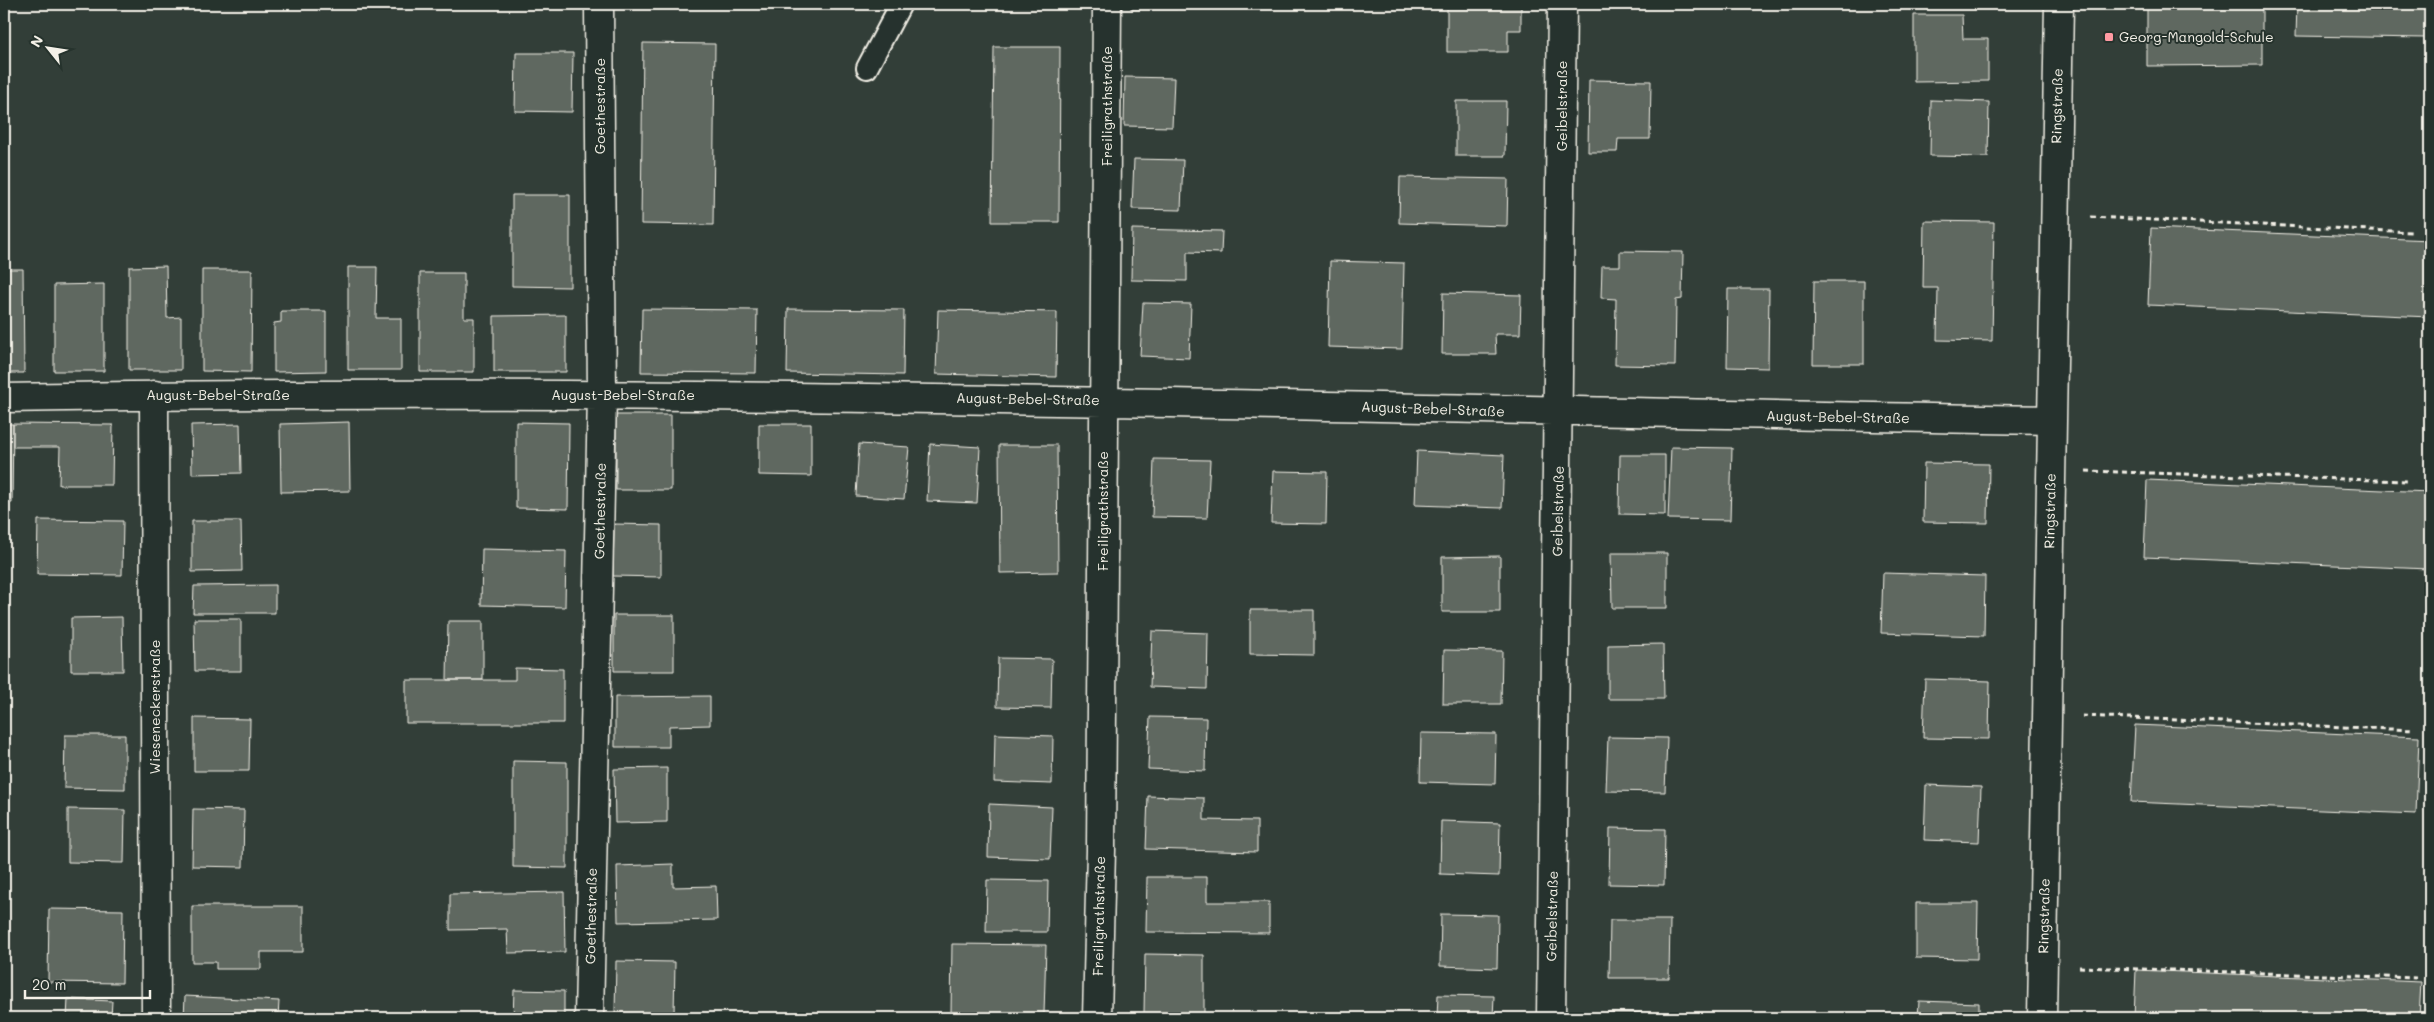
<svg xmlns="http://www.w3.org/2000/svg" width="2434" height="1022" font-family="Mali,sans-serif">
  <style>
    .building { fill: #5f6861; stroke: #f4f1e8 }
    .lines { fill: none; stroke-linecap: round; stroke-linejoin: round }
    .lane-casing { stroke: #f4f1e8; stroke-width: 24 }
    .street-casing { stroke: #f4f1e8; stroke-width: 31 }
    .path { stroke: #f4f1e8; stroke-width: 3; stroke-dasharray: 5 4; stroke-linecap: butt }
    .lane { stroke: #26332d; stroke-width: 20 }
    .street { stroke: #26332d; stroke-width: 28 }
    .poi-dot { fill: #ff9aa2; stroke: #26332d; stroke-width: 2 }
    .labels { text-anchor: middle; stroke-width: 4; stroke-linejoin: round; paint-order: stroke }
    .poi-label { font-size: 14px; fill: #f4f1e8; stroke: #26332d; text-anchor: start }
    .street-label { font-size: 14px; fill: #f4f1e8; stroke: #26332d }
  </style>
  <rect width="100%" height="100%" fill="#323e38"/>
  <filter id="ink" filterUnits="userSpaceOnUse"><feTurbulence type="fractalNoise" baseFrequency=".02" numOctaves="2"/><feDisplacementMap in="SourceGraphic" scale="10" xChannelSelector="R" yChannelSelector="G"/><feConvolveMatrix kernelMatrix="1 2 1 2 8 2 1 2 1" color-interpolation-filters="sRGB"/></filter>
  <g filter="url(#ink)">
    <path class="building" d="M1131,4H1177V9H1131Z
      M1447,4H1521V30H1508V52H1447Z
      M1583,4H1622V9L1583,8Z
      M2147,4H2262V65L2147,66Z
      M2297,4H2427L2426,38L2296,36Z
      M1914,15H1962L1963,39H1988V81L1914,82Z
      M643,43L715,44L713,225L641,224Z
      M994,47H1060L1059,222H992Z
      M516,53H573L572,112L515,111Z
      M1125,77L1174,78L1172,127L1124,126Z
      M1589,80L1651,81L1650,139H1618L1617,152H1588Z
      M1931,100L1989,102L1988,157L1930,156Z
      M1456,101H1506L1505,156H1456Z
      M1134,159L1183,160L1181,210L1132,209Z
      M1400,177L1508,179L1507,226L1399,223Z
      M512,195H570V287L512,286Z
      M1924,221L1994,222L1992,341L1937,340L1938,288H1923Z
      M2151,228L2430,240V317L2148,305Z
      M1132,229L1222,231L1221,253L1187,252V281L1131,280Z
      M1620,251L1683,252L1682,299L1676,300L1675,366L1615,365L1616,299L1601,298L1602,266H1620Z
      M1330,261L1404,263L1402,349L1328,347Z
      M166,266L167,318L181,317V370H129V267Z
      M348,267H377L376,318H401V370H348Z
      M4,269H23L24,373H4Z
      M202,270H252L251,372L202,371Z
      M420,273H464V318H474V372H420Z
      M1814,281H1864V364H1813Z
      M104,284V371H54V285Z
      M1728,289H1769L1768,368L1727,367Z
      M1443,293L1521,295L1520,334H1495L1496,354H1442Z
      M1143,303L1191,304L1189,358L1140,356Z
      M642,309L757,310L756,373L641,372Z
      M788,309L904,310L903,375L787,373Z
      M938,310L1057,312L1056,377L936,374Z
      M281,311H326V371L274,372V323L281,322Z
      M566,315V372H494V316Z
      M616,415H671V490H616Z
      M349,422L350,491L281,492L280,424Z
      M516,422L569,423L568,509L516,508Z
      M4,424H13L12,503H4Z
      M13,424L113,425L112,485H59L60,447H13Z
      M240,424L241,473L192,474L191,425Z
      M759,424H811V476L759,475Z
      M859,444L909,447L904,499L856,496Z
      M930,444L980,447L977,503L927,501Z
      M999,445H1057L1058,572L1000,573Z
      M1671,447L1732,448L1730,520L1668,519Z
      M1417,451L1504,455L1502,508L1415,505Z
      M1620,455H1665V515L1619,514Z
      M1154,459L1210,460L1207,518L1152,517Z
      M1924,463L1989,464L1988,523L1923,522Z
      M1273,471L1327,472L1326,524L1271,523Z
      M2147,480L2430,492L2428,569L2144,557Z
      M38,520L123,521L122,575L37,574Z
      M192,521H241L242,571L192,572Z
      M614,524L661,525V577L613,576Z
      M482,549L566,551L565,607L481,605Z
      M1611,553H1667V608H1612Z
      M1500,556V612H1442V557Z
      M1883,573L1985,576L1984,636L1881,633Z
      M275,585V613H193L194,586Z
      M1250,610H1314V655L1250,654Z
      M614,615H674V671H614Z
      M122,617L123,671H71V618Z
      M194,619H241V671H195Z
      M448,621H483V680H447Z
      M1152,631L1208,633L1207,689L1150,687Z
      M1663,644L1664,699H1608V645Z
      M1444,650L1502,651L1501,704H1443Z
      M998,658L1052,659L1051,708L997,707Z
      M515,668L563,669V723H406V680H515Z
      M1925,679L1990,681L1989,739L1923,738Z
      M710,696V725L669,726V747H615V697Z
      M1150,717L1206,718L1205,771L1148,769Z
      M194,718L250,719L249,771H194Z
      M2135,725L2419,737L2416,814L2131,802Z
      M1421,733L1496,734L1495,784L1420,782Z
      M995,734L1053,736L1052,784L994,782Z
      M65,735H125V789L64,788Z
      M1608,737L1667,738L1665,792L1606,791Z
      M513,761L567,762V868L513,867Z
      M667,768V822L615,823L614,769Z
      M1926,785L1981,787L1979,842L1924,840Z
      M1148,796L1204,798V820L1257,821V852L1146,849Z
      M989,804L1052,807L1050,859L988,857Z
      M68,809L125,810L124,863L68,862Z
      M193,809L244,810L243,867L192,866Z
      M1441,821L1500,823L1499,876L1440,874Z
      M1610,828L1665,829L1664,885L1609,884Z
      M673,864V887L716,886L717,920L618,922L617,866Z
      M1147,877H1207V902H1269V933L1146,932Z
      M987,880L1048,881L1047,932H986Z
      M564,892L565,952L508,953L507,929L450,930V894Z
      M1916,903H1978L1977,959L1916,958Z
      M192,906H303V952H261V969H216V962H192Z
      M49,909L123,910L122,983L48,982Z
      M1441,914L1498,915L1497,968L1440,966Z
      M1610,920H1670L1669,978H1609Z
      M952,944L1046,945L1044,1014L951,1013Z
      M1145,954L1204,955V1014H1144Z
      M616,961L675,962L674,1014H615Z
      M2136,970L2421,982L2419,1018H2134Z
      M514,990L564,991V1018H513Z
      M1438,995L1494,996L1493,1018H1437Z
      M185,996L279,1001L278,1018H184Z
      M68,999L112,1001L111,1018H67Z
      M1919,1001L1979,1003V1018H1918Z
      M1608,1012L1664,1013V1018H1608Z"/>
    <g class="lines">
      <defs>
        <path id="lane" d="M867,68L901,4"/>
        <path id="street" d="M154,395L156,1018
          M4,398C687,386 1369,409 2052,420
          M589,1018L602,395L599,4
          M1097,1018L1101,850L1107,4
          M1551,1018L1562,4
          M2042,1018L2059,4"/>
      </defs>
      <use href="#lane" class="lane-casing"/>
      <use href="#street" class="street-casing"/>
      <path class="path" d="M2091,217L2413,232
        M2086,471L2407,481
        M2082,716L2414,730
        M2079,967L2416,978"/>
      <use href="#lane" class="lane"/>
      <use href="#street" class="street"/>
    </g>
  </g>
  <rect class="poi-dot" x="2104" y="32" width="10" height="10" rx="2.5"/>
  <g class="labels">
    <g class="poi-label">
      <text x="2119" y="42">Georg-Mangold-Schule</text>
    </g>
    <g class="street-label">
      <text transform="translate(600 106) rotate(-90)" y="5">Goethestraße</text>
      <text transform="translate(1107 106) rotate(-90)" y="5">Freiligrathstraße</text>
      <text transform="translate(1562 106) rotate(-90)" y="5">Geibelstraße</text>
      <text transform="translate(2057 106) rotate(-89)" y="5">Ringstraße</text>
      <text x="218" y="400">August-Bebel-Straße</text>
      <text x="623" y="400">August-Bebel-Straße</text>
      <text transform="translate(1028 399) rotate(1)" y="5">August-Bebel-Straße</text>
      <text transform="translate(1433 409) rotate(2)" y="5">August-Bebel-Straße</text>
      <text transform="translate(1838 417) rotate(1)" y="5">August-Bebel-Straße</text>
      <text transform="translate(600 511) rotate(-89)" y="5">Goethestraße</text>
      <text transform="translate(1103 511) rotate(-90)" y="5">Freiligrathstraße</text>
      <text transform="translate(1558 511) rotate(-89)" y="5">Geibelstraße</text>
      <text transform="translate(2050 511) rotate(-89)" y="5">Ringstraße</text>
      <text transform="translate(155 707) rotate(-90)" y="5">Wieseneckerstraße</text>
      <text transform="translate(591 916) rotate(-89)" y="5">Goethestraße</text>
      <text transform="translate(1099 916) rotate(-89)" y="5">Freiligrathstraße</text>
      <text transform="translate(1552 916) rotate(-89)" y="5">Geibelstraße</text>
      <text transform="translate(2044 916) rotate(-89)" y="5">Ringstraße</text>
    </g>
  </g>
  <rect width="2434" height="1022" fill="none" stroke="#26332d" stroke-width="20"/>
  <rect x="10" y="10" width="2414" height="1002" fill="none" stroke="#f4f1e8" stroke-width="2" filter="url(#ink)"/>
  <g transform="translate(48 48) rotate(300)" stroke="#26332d" stroke-width="4" paint-order="stroke">
  <path d="M0-4L9 19L0 12L-9 19Z" fill="#f4f1e8"/>
  <text y="-8" font-size="14" font-weight="bold" text-anchor="middle" fill="#f4f1e8">N</text>
  </g>
  <path d="M25 990v8h125v-8" fill="none" stroke="#f4f1e8" stroke-width="2.5"/>
  <text x="32" y="990" font-size="15" fill="#f4f1e8" stroke="#26332d" stroke-width="4" paint-order="stroke">20 m</text>
</svg>
